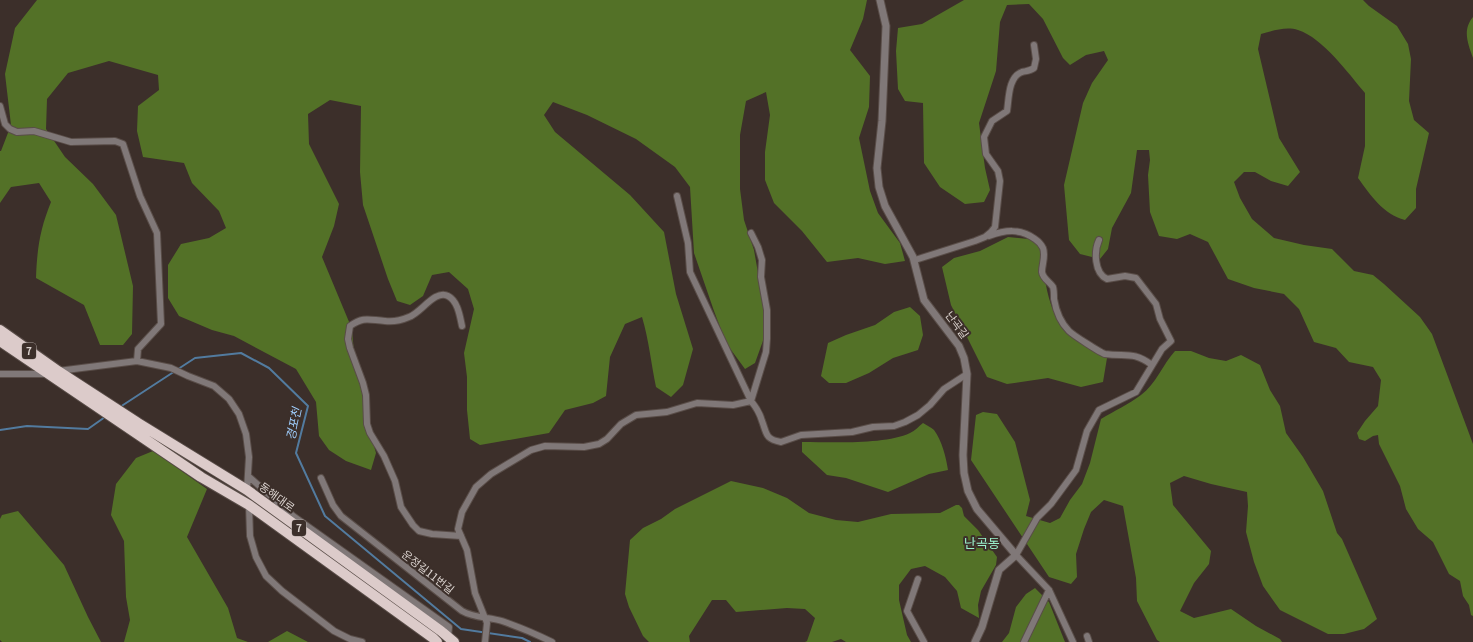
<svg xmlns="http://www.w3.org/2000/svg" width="1473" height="642" font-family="Georgia,'Noto Sans KR',serif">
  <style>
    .forest { fill: #537127 }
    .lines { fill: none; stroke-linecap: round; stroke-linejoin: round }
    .stream { stroke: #527b9f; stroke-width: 2 }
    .minor-casing { stroke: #594d48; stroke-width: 8 }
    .tertiary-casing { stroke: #594d48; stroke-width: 9 }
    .trunk-casing { stroke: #594d48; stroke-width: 12 }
    .minor { stroke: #807878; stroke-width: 6 }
    .tertiary { stroke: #807878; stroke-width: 7 }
    .trunk { stroke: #dccbca; stroke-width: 10 }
    .labels { text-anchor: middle; stroke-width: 4; stroke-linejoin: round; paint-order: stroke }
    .shield { fill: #3c2f2a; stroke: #aba29e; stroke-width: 1 }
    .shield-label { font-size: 10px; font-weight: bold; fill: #dbd3cf }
    .street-label { font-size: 11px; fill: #dbd3cf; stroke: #3c2f2a }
    .water-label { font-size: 12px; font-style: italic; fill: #9fcdfc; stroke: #3c2f2a }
    .quarter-label { font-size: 13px; fill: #9af1cb; stroke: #3c2f2a }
  </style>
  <rect width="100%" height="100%" fill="#3c2f2a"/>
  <path class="forest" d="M37,0H867L863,19L850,50L870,76L869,107L859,138L870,191L878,213L900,243L905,261L885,264L858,258L827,262L802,231L774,203L765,180V152L770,115L766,92L746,101L740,135V189L744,220L754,250L765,313L764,338L755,363L745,369L726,343L714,311L694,253L690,187L675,167L636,139L587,115L553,102L544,115L555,132L630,195L664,232L676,294L693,349L683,385L671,397L656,387C651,364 649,340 642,317L625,324L610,357L606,396L593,403L565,410L549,433L480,445L470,439L467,410V377L464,353L474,309L468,289L449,272L432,275L423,296L410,305L397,301L388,279L363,205L360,172L361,106L330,100L308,114L309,144L339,204L334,226L322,257L352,329L355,365L364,397L368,425L376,453L371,470L346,461L329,450L319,436L316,402L296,369L234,336L212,330L179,316L168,298V265L181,244L209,238L226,228L219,211L192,183L184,163L143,157L137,131L138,106L159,90L158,75L109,61L68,73L47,99L46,129L65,157L93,184L116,215L133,286L132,334L123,345H100L84,305L36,278C37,249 40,229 51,202L39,183L11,187L0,203V151H1L11,125L5,74L15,28Z
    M964,0H1363L1369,6L1397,26L1408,44L1411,59L1409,101L1414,120L1429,133L1416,189V208L1405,220C1383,214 1371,196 1358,178L1365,146V93C1348,73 1323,38 1298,30C1286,26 1272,31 1261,34L1258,49L1279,138L1300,172L1288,186L1271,181L1255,172H1244L1234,182L1240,198L1252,219L1274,238L1304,245L1332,249L1354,271L1373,275L1384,284L1420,317L1432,334L1473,444V616L1471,615L1469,605L1463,596L1460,581L1449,574L1433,542L1418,529L1406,509L1400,486L1379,444L1378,435L1373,436L1365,441L1359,439L1357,433L1365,421L1378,406L1381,380L1373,367L1349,362L1336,348L1314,342L1299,309L1284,294L1254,288L1228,279L1208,242L1190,234L1177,239L1159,236L1150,212L1148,175L1150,160L1149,150H1137L1131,193L1112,228L1108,249L1100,259L1080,254L1069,240L1064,185L1083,103L1092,83L1108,60L1104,51L1086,55L1070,65L1063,58L1043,19L1029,4L1007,5L1000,22L996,71L979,123L985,168L990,190L984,202L965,204L940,187L924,163L923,103L905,101L898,89L896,51L898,28L922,24Z
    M1473,17V58C1468,44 1462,30 1473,17Z
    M1008,237L1038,240C1044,264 1044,290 1054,312C1056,318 1071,334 1076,338C1087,346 1097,347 1107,358L1103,382L1081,387L1048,378L1007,384L987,377L951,305L942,267L954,258L980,251Z
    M910,307L920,316L923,335L918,350L893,358L869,373L846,383H829L821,376L828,343L846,335L875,325L894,312Z
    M1175,351H1191L1209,358L1226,361L1241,355L1260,365L1270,390L1280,406L1286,433L1303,457L1323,491L1337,533L1342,539L1377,619L1364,629L1344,634H1328L1280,610L1263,586L1254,562L1246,532L1248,506L1247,492L1211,484L1184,476L1170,483L1173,505L1211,551L1209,564L1194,583L1180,611L1194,618L1231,609L1256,626L1280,639L1282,642H1160L1157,640L1137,601L1136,578L1123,506L1104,500L1091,512L1084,529L1076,554L1077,577L1071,584L1049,577L971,460L976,415L983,412L997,414L1015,442L1030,500L1026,516L1050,523L1060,518L1070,500L1082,484L1090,463L1101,419C1114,411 1129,404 1141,395C1156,384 1163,364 1175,351Z
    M923,423C926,425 931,427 934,430C942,441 946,457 948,470L929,474L888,492L846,478L827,475L802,452V442C831,442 885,445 910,433C915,431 919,426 923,423Z
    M153,451L207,489L187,537L228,608L237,638L248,642H124L130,620L126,597L124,541L111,515L116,484L136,458Z
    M731,481L763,488L787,498L809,513L836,520L858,522L891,514L940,513L956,505H959L962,508L964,516L978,530L997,557L996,565L981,591L978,605L979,618L961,608L957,591L945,577L925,566L911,569L899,585V600L907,635L911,642H846L841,639L832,642H805L807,641L815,618L805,609L787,608L736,612L726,600H712L689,636L690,642H649L643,636L629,607L625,594L630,540L643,528L661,519L675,509Z
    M18,511L64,565L88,617L101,642H2L0,640V519L2,515Z
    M1035,588L1049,602L1065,642H1002L1009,633L1016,607L1026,594Z
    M287,631L308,642H268Z"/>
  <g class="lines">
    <path class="stream" d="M120,407L195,358L241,353L269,368L308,406L296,453L325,516L461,629L522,638L530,642
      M0,430L27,426L88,429L105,417"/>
    <defs>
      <path id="minor" d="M0,106L5,124L10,129L17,132L34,131L71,142L115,141L123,144L140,196L157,233L161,324L138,349L137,361
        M677,196L688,243L690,272L751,401C756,407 760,414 762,421C767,434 765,439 781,442L801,435L852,432L873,427L894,426L905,422L918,415L930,405L944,389L967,374
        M751,233L758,247L762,260L761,277L767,310V339L766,352L751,401
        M989,236C1005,230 1020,228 1035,239C1038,241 1041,244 1043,248C1046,256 1042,264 1042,272C1043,279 1049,281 1053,287C1054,290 1054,295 1054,299C1056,311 1060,322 1069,331C1073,335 1101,353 1105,354C1126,357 1133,351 1152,365
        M915,260L975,241L985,237L991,232L995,227L1000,181L998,171L986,154L984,137L992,121L1007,111C1009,99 1008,77 1022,72C1026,71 1030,71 1034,68L1036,59L1034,45
        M58,371L137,361L171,368L188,376L214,386L229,399L239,414L246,434L249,457L247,490
        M0,374H47
        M248,476L293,516L449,627L448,637
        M321,478L333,505L341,516L462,611C474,618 489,617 502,621C519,627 536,634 552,642
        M249,505L250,536L256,557L266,576L282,591L334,631L350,639L362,642
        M461,536L432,534L419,531L413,525L401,507L395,481L384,456L370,433L367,424L366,395L363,383L350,348L348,339L350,326C364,316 369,320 385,321C393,322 402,320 409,317C421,313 435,289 448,296C458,301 460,317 462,326
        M918,579L907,611L924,642
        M1087,636L1089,642
        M485,642L487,623L475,593L467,550L458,529L462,512L476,487L491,474L531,450L545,446L584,447L599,444L607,439L621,424L636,415L667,412L697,403L733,405L751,401
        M1024,642L1049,590
        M1073,642L1049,590L1016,555L1037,518L1051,504L1076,470L1087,431L1099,410L1136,392L1162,349L1171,341L1160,319L1156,304L1136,278L1125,276L1107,279C1094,273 1094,251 1099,240"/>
      <path id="tertiary" d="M880,0L886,26L882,121L877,168L879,187L885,206L913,257L924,300L959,346L964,358L967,374L963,455L964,473L968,491L977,509L1016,555L999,570L982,627L975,642"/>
      <path id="trunk" d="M0,330L58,371L138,423L247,490L441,631L454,642
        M0,341L201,477L249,505L433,638L437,642"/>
    </defs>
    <use href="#minor" class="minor-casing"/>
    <use href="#tertiary" class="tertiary-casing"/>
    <use href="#trunk" class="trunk-casing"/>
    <use href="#minor" class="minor"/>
    <use href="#tertiary" class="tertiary"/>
    <use href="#trunk" class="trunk"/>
  </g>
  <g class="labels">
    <g class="shield">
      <rect x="22" y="343" width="14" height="16" rx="3"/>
      <rect x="292" y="520" width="14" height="16" rx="3"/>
    </g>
    <g class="shield-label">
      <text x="29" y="355">7</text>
      <text x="299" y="532">7</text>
    </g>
    <g class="street-label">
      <text transform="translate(957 325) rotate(53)" y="4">난곡길</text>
      <text transform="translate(277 497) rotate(36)" y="4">동해대로</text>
      <text transform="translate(428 572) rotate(38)" y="4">운정길11번길</text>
    </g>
    <g class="water-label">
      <text transform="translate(294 424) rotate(-78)" y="4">경포천</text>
    </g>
    <g class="quarter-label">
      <text x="982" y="548">난곡동</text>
    </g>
  </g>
</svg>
